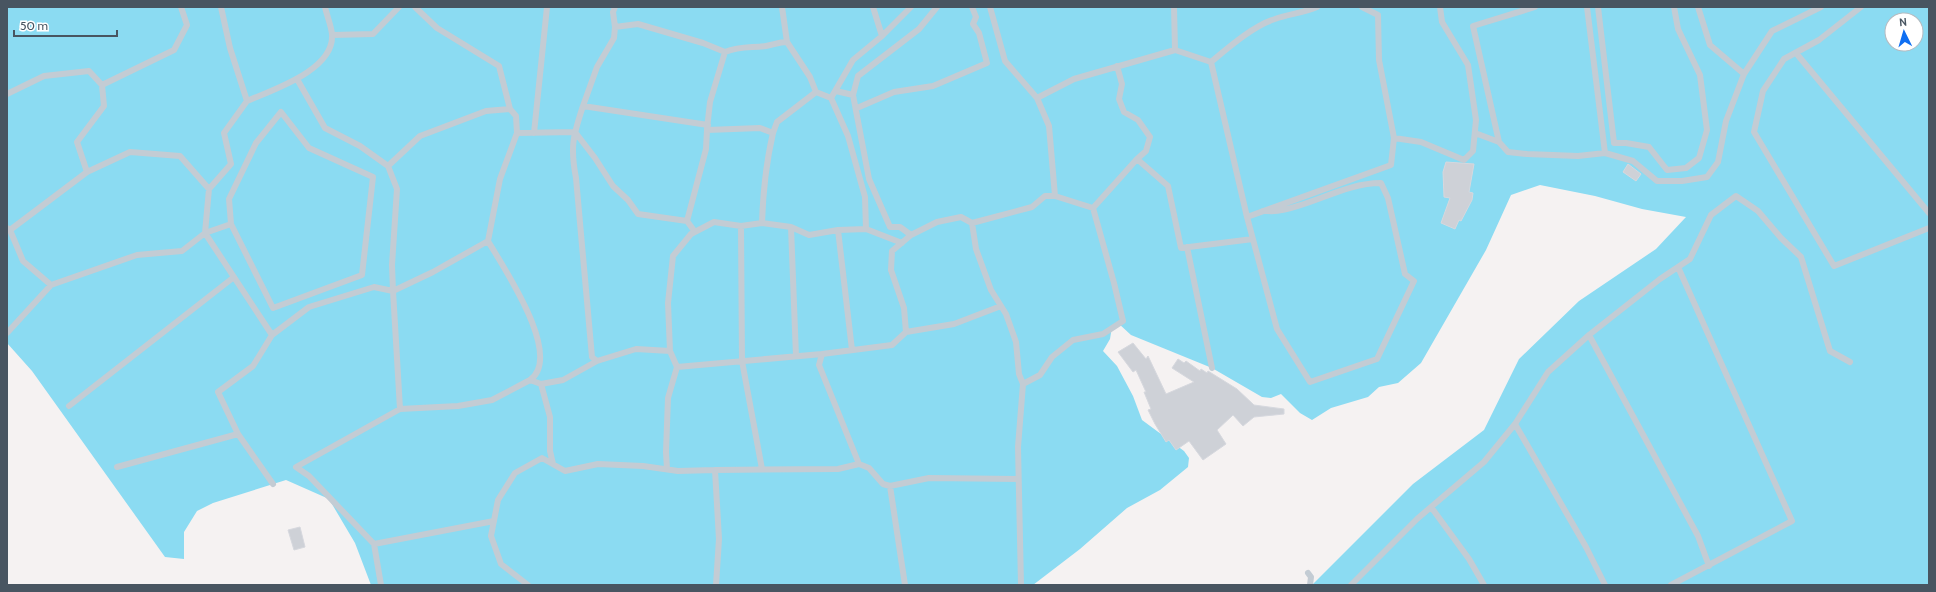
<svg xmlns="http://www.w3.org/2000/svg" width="1936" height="592" font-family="Cabin,sans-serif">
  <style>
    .water { fill: #8bdbf2; fill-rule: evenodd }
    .building { fill: #ced1d7; stroke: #d6d8de }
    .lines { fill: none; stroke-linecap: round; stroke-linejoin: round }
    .lane { stroke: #c3ccd4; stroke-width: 6 }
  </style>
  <rect width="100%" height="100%" fill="#f5f2f2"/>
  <path class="water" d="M7,7H1929V585H1312L1413,484L1484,430L1519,359L1579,301L1656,249L1686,217L1642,209L1595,196L1540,185L1511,195L1486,250L1421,363L1398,383L1379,387L1368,397L1331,408L1312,420L1300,413L1281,394L1271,398L1262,397L1212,368L1131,335L1118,323L1112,327L1110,339L1103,351L1117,366L1133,396L1142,420L1184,451L1189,458L1188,467L1160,490L1127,508L1080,549L1033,585H371L355,543L329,499L286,480L213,503L197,511L184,532V559L165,557L32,371L7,343ZM1892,20H1916V44H1892Z"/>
  <path class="building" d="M1446,162L1474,164L1469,192L1473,193L1472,200L1461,221L1459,220L1455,229L1441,223L1450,198L1444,197L1443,172Z
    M1628,164L1641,174L1636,181L1623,172Z
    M1133,343L1146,359L1148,356L1166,394L1194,382L1172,368L1178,359L1184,363L1186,361L1200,371L1201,369L1207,373L1208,371L1237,389L1254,405L1284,409V414L1254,417L1243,426L1233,415L1217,430L1226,444L1203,460L1189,441L1176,450L1169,440L1166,442L1155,424L1148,410L1151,409L1144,392H1146L1136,370L1133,372L1118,352Z
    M300,527L305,547L294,550L288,530Z"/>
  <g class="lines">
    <path class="lane" d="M415,7L437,28L499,66L510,109
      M782,7L787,42
      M990,7L1005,61L1037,98L1074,79L1175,50
      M1174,7L1175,50L1211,62C1229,47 1253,26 1275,19C1289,14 1303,13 1317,7
      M1587,7L1605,153
      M1598,7L1614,143H1626L1649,147L1667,170L1686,168L1699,158L1707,130L1700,75L1678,29L1674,7
      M1698,7L1710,45L1744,74
      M1861,7L1819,40L1784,59L1763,91L1754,132L1834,266L1929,228
      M615,27L613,12L615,7
      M332,35L373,34L399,7
      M882,36L911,7
      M1796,53L1929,213
      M1211,62L1247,217L1391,165L1394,138L1379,60L1378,15L1362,7
      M1117,66L1122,84L1119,99L1124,112L1138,120L1150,137L1146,151L1137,159L1168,186L1181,248L1253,239
      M297,79L325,128L360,146L388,166L420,136L486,111L510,109L516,116L517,133
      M102,85L104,106L77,142L87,172L130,152L180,156L209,189L231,164L224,133L247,101L230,48L221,7
      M836,91L853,95L869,179L890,227H900L911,235
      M7,94L44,76L89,71L102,85L174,50L187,25L181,7
      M853,95L858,76L919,29L937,7
      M831,98L853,60L882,36L873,7
      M1037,98L1049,126L1055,196L1093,208
      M247,101C272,90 335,70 332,34C331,25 327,16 325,7
      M583,106L597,67L614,38L615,27L638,24L703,43L725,52
      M857,108L894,92L933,86L987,63L979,33L973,24L976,17L972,7
      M707,129L710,102L725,52C740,46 751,48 766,46C773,45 779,42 787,42L810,77L816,92
      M575,132L595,158L613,186L628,200L638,214L687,221L695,232
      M534,133L547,7
      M773,133L777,122L816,92L831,98L848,136L865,197L866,229
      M1475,133L1499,142L1508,152L1527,154L1578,156L1605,153L1633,161L1657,181H1682L1707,177L1718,162L1726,121L1744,74L1772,31L1821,7
      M1394,138L1421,142L1464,160L1473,151L1476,120L1468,65L1442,22L1440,7
      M1499,142L1473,26L1535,7
      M209,189L205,233L272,335L309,307L374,287L393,291L392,265L397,189L388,166
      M1247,217L1277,329L1310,382L1377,359L1414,281L1405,274L1388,198L1381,183C1346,183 1315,204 1282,210C1276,212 1269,211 1263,211
      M687,221L706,149L707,130L760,128L773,133C766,163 763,192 762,223
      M972,223L976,249L991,290L1006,314L1016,342L1019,374L1023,384L1040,375L1052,357L1073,340L1103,334L1123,321L1114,283L1093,208L1137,159
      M791,227L809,235L838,230
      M7,228L10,230L87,172
      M10,230L23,261L51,285L137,255L182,251L205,233L231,224L229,199L256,143L281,112L309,148L373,177L362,275L273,308L231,224
      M488,241L500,179L517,133L575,132
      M1187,247L1212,368
      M1001,306L954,324L906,332L892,345L822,354L819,365L859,464L869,468L883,484L890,486L929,478L1018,479
      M906,332L904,308L891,270L892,251L911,235L937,222L961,217L972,223L1032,207L1045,196H1055
      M7,333L51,285
      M1589,335L1660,279L1690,259L1711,215L1736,196L1758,211L1781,238L1801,257L1830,351L1850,362
      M852,350L838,230L866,229L902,243
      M670,351L668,303L673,256L691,234L714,222L741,226
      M597,361L592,357L576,178C570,147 573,136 583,106L708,125
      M677,367L822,354
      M69,406L234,277
      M400,409L393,291L433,272L488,241C503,267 564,356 530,380
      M1515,424L1548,372L1589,335L1698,536L1709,566
      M238,434L273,484
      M553,464L550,451V417L541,384L563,380L597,361L636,349L670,351L677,367L668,398L666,452L667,469
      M117,467L238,434L218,392L253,366L272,335
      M762,469L742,361L741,226L762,223L791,227L796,356
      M890,486L905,585
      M1431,507L1484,462L1515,424L1586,547L1605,585
      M374,544L309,476L296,467L400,409L458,406L492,400L530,380L541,384
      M1308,573L1311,577L1310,585
      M381,585L374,544L494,521
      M528,585L501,564L491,536L498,500L515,473L542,458L565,471L598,464L643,466L678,471L715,470
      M716,585L719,539L715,470L838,469L859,464
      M1021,585L1018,447L1023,384
      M1351,585L1417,519L1431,507L1469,559L1484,585
      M1671,585L1792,521L1678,267"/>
  </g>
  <rect width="1936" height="592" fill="none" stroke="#485561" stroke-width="16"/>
  <g transform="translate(1904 32) rotate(355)"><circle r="19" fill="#ffffff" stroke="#b6bbc0"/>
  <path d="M0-3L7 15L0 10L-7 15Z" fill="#0f6ff2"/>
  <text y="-6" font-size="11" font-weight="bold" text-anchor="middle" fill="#485561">N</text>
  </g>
  <path d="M14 30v6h103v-6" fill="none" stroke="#485561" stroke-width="2"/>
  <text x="20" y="30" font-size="12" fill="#485561" stroke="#ffffff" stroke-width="3" paint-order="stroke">50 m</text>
</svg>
